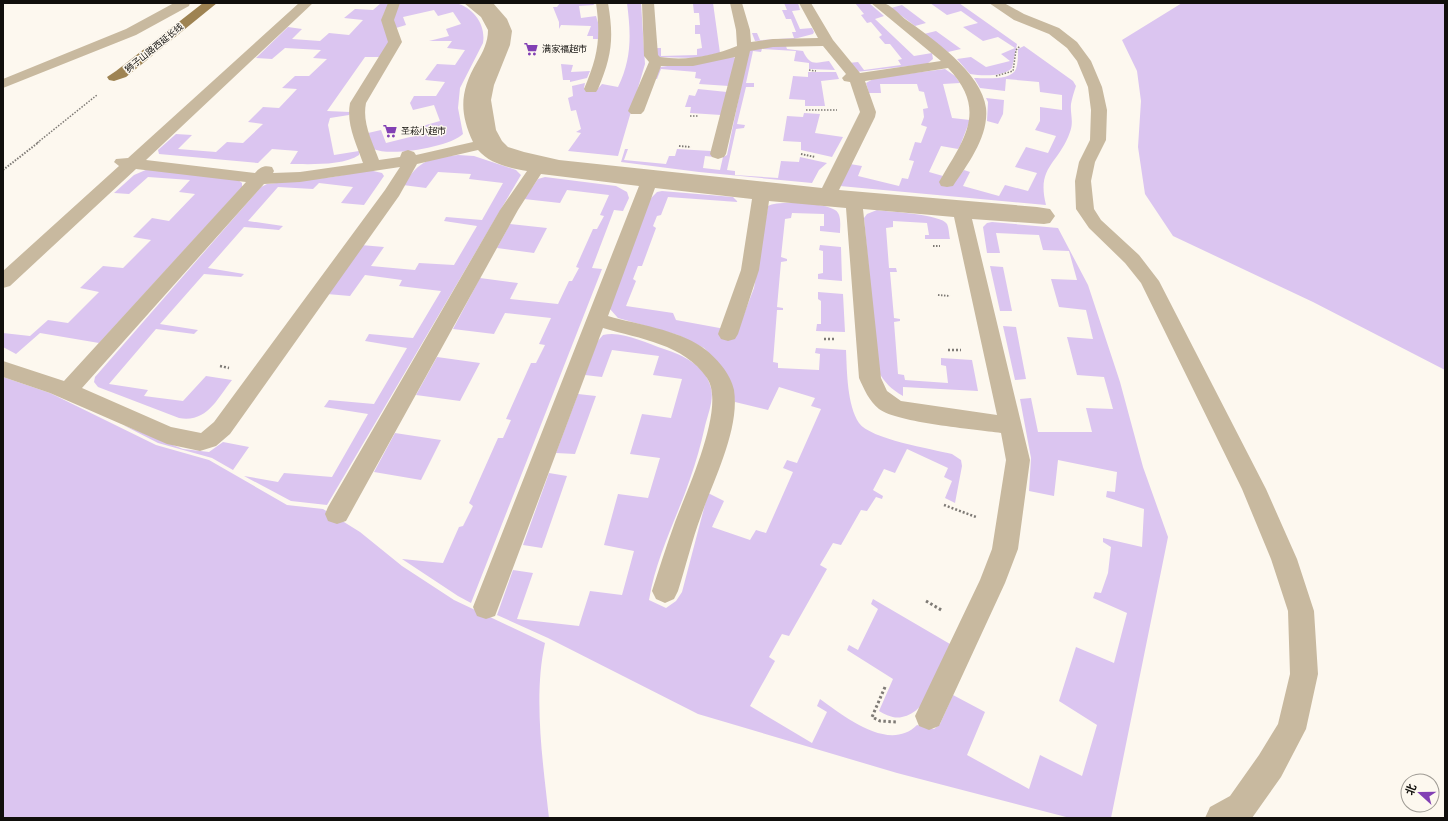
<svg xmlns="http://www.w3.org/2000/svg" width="1448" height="821" font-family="'Open Sans','Noto Sans SC',sans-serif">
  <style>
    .green { fill: #dbc5f0 }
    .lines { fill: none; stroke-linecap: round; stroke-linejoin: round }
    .path-far3 { stroke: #7e7a75; stroke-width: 1.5; stroke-dasharray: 1.5 1.5; stroke-linecap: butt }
    .path-far2 { stroke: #7e7a75; stroke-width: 2; stroke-dasharray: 1.5 1.5; stroke-linecap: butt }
    .path-far1 { stroke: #7e7a75; stroke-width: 2.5; stroke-dasharray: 2 2; stroke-linecap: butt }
    .path { stroke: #7e7a75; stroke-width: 3; stroke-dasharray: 2.5 2.5; stroke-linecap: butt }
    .minor { fill: #c8b99f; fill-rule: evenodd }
    .major { fill: #9e8352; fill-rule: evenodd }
    .labels { text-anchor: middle; stroke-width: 3; stroke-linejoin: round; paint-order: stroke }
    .far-street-label { font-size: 9px; fill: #110f0c; stroke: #fdf8ef }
    .far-poi-label { font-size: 9px; fill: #110f0c; stroke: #fdf8ef; text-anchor: start }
  </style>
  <rect width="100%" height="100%" fill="#fdf8ef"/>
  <path class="green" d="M381,3H390C374,27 389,21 389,42C389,46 385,52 383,57H365L327,111L350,112L349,115L330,118L328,125L334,155L359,151V155C343,166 309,164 290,164L298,151L272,149L258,163L159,154L158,150L176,134L192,135L178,149L216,152L227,142L243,143L263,124L248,122L263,107L279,108L297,89L282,88L295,76H309L327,59L313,58L321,50L285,48L272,59L256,58L288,27L302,29L292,39L320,41L329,33L349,35L363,20L344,18L355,9L373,10Z
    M399,3C412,3 445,0 456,3C474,8 486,25 483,43L460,88L458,108L463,134C450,147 390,157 374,149L368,133L381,130L386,143L422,134L419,127L440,121L434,105L413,110L410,103L414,96H436L445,82L425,80L437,64L455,65L465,50L447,48L452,41H429L449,36L446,29L461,24L453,12L438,16L434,10L403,17L406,25L396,28L393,21Z
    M560,3H593L594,5L579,6L581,18L596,16L600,29L598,39H593V36H587L591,26L561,25L559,29V22L553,7H557Z
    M627,3H641L645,64L618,156L568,151L581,133L576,132L581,129L576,110L571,111L568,98L573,96L572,86L585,83L584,88L586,91L595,92L602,84L618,87C632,58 631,34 627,3Z
    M698,3H713L720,53L696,58L657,57L656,48H661V56L697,55V49L702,48L700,34H695V25H700L699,13H694L693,4Z
    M784,3H798L800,10L792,11L800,29L812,28L814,32L813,34L794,39L755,41L752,33H757L760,40L794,38L792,32H796L791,19H786L782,10H787Z
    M855,3H869L884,16L875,19L914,56L932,53L933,59L927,64L856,72L848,63L858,62L864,70L901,65L898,60L902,59L890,44H885L879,37L882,35L871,22L867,23L861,15L864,14Z
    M930,3H959L1017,44L1012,68C1003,77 982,76 970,74L957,59L971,57L986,67L1010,61L1001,54L1015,48L998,37L983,41L963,27L978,23L961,11L947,15Z
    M1182,3H1445V370L1313,302L1173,236L1145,194L1138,147L1141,101L1137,71L1122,40Z
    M902,5L926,23L915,26L891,8Z
    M936,31L961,49L948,52L924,34Z
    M786,46L787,49L803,51C810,66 815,63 829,61L835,70L809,69V63L794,61L796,51L762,49L761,52L753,51L746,83H754V87H746L737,124L745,125L744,128L736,129L727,170L735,171V175L778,178L781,161L799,162L800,157L827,163L819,170L812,183L699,172L621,162L625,149H628L624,160L666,164L669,156H675L677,149L711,151L715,157L705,156L703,168L720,170L723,157L727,155L748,53C754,43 776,46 786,46Z
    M1024,46L1073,81L1076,86C1074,92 1072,98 1071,104C1070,113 1074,122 1070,132C1059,164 1036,166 1046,205L840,186L850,164L862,166L858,176L899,186L902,178L908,179L914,161L909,160L915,142L921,143L927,127L921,125L924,117L923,109L928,108L924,92L919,91L917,84H880L881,93H869L866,83L875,78L945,69L955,76L960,83L943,84L952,118L970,120L960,146L958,149L941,146L929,172L943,176L940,181L952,185L964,170L970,172L963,186L999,196L1005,185L1028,191L1037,173L1015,167L1026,147L1048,153L1056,136L1035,130L1040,121V107L1062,110V95L1040,92L1039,82L1006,79L1005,91L980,88L974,78C985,78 1011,81 1016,69C1018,63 1018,56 1018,49Z
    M733,57L736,58L729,86L699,84L701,79L695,78L696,72L661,69L657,79H652L660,67Z
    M561,64L573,65L571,72L590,71L587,78L570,82V80H563Z
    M808,72H836L839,79L821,81L825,106H805V100L789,99L793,76L808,77Z
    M698,89L727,92L721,115L690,113L691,107H685L689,95L695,96Z
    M986,98L1004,100L1003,114L998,124L987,121L988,102Z
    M804,113L820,114L815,133L843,137L832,157L801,150V142L783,141L787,116L803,117Z
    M458,155L474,156L516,170L521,175L327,505L291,501L244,476L278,482L284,473L332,477L368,414L324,407L329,400L374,404L407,348L365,341L369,334L413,338L441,291L399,286L402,280L365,275L350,296L327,294L361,245L384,247L371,266L415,270L419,263L454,265L477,226L444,221L446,217L482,220L503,183L469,179L471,174L438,172L426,188L403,185C421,159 428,159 458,155Z
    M148,169L238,180L242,183V187L99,343L40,333L16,354L3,347V333L30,336L48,320L68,323L99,292L80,288L103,266L123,268L151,240L133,237L152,218L169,221L195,194L179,192L190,180L148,177L129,194L114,193L134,175Z
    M369,170L382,173L384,176L364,205L341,203L353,187L319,183L313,189L278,187L248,221L283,226L279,230L244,227L208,268L244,274L241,277L204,274L160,324L198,330L194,334L156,329L109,384L148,390L144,396L183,401L206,376L232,380C217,399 207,423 179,418L98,387L94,382L95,377L261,187L267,184L333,177Z
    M545,177L616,186L627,192L629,198L623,211L614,210L592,268L602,269L471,603L458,596L402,559L443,563L459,527L463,526L473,506L469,503L498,438H503L511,420L506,419L531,363H536L545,345L539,344L551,318L505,313L494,334L453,329L480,278L518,283L510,299L558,304L569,281H572L579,268L576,267L593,229H597L604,216L600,215L609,195L567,190L560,203L524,199L538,179Z
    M662,191L733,197L738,202L668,197L661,215L657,216L653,226L656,228L642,266H638L633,279L636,281L626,306L673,313L676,320L725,329L736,335L754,288L768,206C778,200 825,203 835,210C842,214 840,226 840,233L820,231V226H824V214L792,213L791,218L785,219L781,257L787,259V261L781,262L777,307L783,308V310H777L773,362L778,363V368L819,370L820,354L815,353L816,348L846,350C847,372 847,405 859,423C870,439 932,449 952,454L961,460L962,466L955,503L945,498L952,481L944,477L948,468L907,449L895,473L884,469L873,490L883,496L882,499L876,497L867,511L861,510L841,545L833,543L820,565L827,569L789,636L782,634L769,657L775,661L750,706L812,743L827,712L817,706L820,699C844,716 889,753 917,725L934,729L940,724L953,695L985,712L967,755L1029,789L1040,755L1082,776L1097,725L1059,701L1076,647L1114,663L1127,613L1093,598L1095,592L1101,593L1108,573L1111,547L1103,542V538L1142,547L1144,509L1106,497L1107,491L1115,492L1117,472L1058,460L1054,496L1029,491L1031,458L1020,399L1031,398L1038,432H1092L1086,408L1113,409L1104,377L1077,375L1067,337L1093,339L1086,310L1059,307L1051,279L1077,280L1069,251L1043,250L1039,235L996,233L1000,253H987L983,227L987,223L992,222L1058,228L1088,285L1120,382L1143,467L1168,537L1111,818H1070L897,773L698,714L548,638L497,615L513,570L533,573L517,619L579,626L590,591L622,595L634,551L604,545L618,494L648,498L660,458L630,454L642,414L671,418L682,379L653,375L659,356L612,350L602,377L585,375L597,342L603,335C621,330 646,343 664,349C683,355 706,366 711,388C714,400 708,414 705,426C701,444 696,462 690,479C676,520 656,557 649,600L666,608L676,601L682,592L708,493L724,501L712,527L750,540L756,530L766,533L793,472L783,468L787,460L797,463L821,409L811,406L815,398L779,387L768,410L735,402L732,389L717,362L704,348L678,335L618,318L609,308L650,199L657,192Z
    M877,210C890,212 941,214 947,224C949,228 949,235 950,239H925V235H929L927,223L893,221V227L886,228L889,268H896L897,272H890L894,318L900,319V321L894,322L898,374L904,375L905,380L948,383L946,366L941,365V358L972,360L978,391L903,387V396C891,389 885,383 878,371L864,218L867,214Z
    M510,224L547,228L534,253L497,248Z
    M820,245L841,247L842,281L818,279V274L823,273V251L819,250Z
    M990,266L1003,267L1012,311H1000Z
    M818,292L843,294L845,332L816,331L817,324H821V301L818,299Z
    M1003,326L1016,327L1026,379L1015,380Z
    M437,357L480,363L460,401L416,395Z
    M3,377L50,393L156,445L209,460L287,505L323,509L360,532L402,566L454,600L545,643C533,697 543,763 549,818H3Z
    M578,394L596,396L575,454L556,453Z
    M123,425L183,449L209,452L223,442L249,447L233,470L212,458L158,443Z
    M395,433L441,440L421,480L374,472Z
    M549,473L567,476L542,548L523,545Z
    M873,599L950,644C941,666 929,713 902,717C894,719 886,715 879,711L893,679L847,650L849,645L858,650L878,609L871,604Z"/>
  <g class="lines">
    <path class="path-far3" d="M809,70L816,71
      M996,76L1013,71L1016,50L1020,46
      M806,110H837
      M690,116H699
      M37,143L97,95"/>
    <path class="path-far2" d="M679,146L691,147
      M801,154L815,157
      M3,170L39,142
      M933,246H940
      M938,295L950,296"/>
    <path class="path-far1" d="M824,339H836
      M948,350H961
      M220,366L229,368
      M944,505L976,517"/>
    <path class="path" d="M926,601L943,611
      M885,687L872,717L880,721L897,722"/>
    <path class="minor" d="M174,3H190L189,6L136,35L3,88V79L126,29Z
      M299,3H313L146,160L255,173C260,167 264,165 272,167L274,171L273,173L300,172L363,163C356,143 346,124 350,103L388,42L381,20L388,3H400L394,20L402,42L366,103C362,123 372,141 379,160L400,157L402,152L408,150L414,152L416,155L473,142C459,112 460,91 477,62C483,52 488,42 488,30L481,17L464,3H493L507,19L512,31L510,45L494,85L491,100L496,130L502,141L508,147L524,152L559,160L822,188L860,112L850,82L844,81L842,78L846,74L823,46L773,47L750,51L726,154L724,157L718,159L712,157L710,154L735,57L693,66H661L644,111L641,114H631L628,111L649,62L644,56L642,3H654L658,55L660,57C686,61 713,56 737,46L736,30L730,3H742L750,30L751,42L773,39L818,38L799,3H811L833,40L860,73L941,61L871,3C875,3 882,2 886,4C893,7 899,14 905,19C932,38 982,73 986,108C989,136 968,164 953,186L947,187L941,186L939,182C963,140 989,111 948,68L865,81L876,112L875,117L839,190L1037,207L1050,209L1055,216L1050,223L1044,224L972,219L1030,460L1018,549L1005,583L939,726L929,730L919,726L915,716L980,580L992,549L1006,460L1001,433C974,429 898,423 879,409C869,401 864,389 859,378L846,208L769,201L759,270L738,334L735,339L728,341L721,339L718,334L741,270L752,199L655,188L608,316C639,325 675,329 702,347C716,357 731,374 734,390C740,429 714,479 701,516C692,540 686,566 678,591L674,599L665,603L656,599L652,591C659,569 666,547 674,525C685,494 727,407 707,378C684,344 640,339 603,328L495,616L486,619L477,616L473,607L639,186L541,174L518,210L346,521L337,524L328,521L325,514L328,507L500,210L527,171C510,168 490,164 478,150L417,164L399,196L230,434L216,446L200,451L167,444L50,393L3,377V361L64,381L246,182L136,169L10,286L3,288V271L119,166L114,162L116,159L128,158ZM400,167L385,190L214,422L201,433L171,427L82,388L264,184L300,182ZM863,209L954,217L997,415L901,401L887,391L881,378Z
      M596,3H608C614,38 612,56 598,89L596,92H586L584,89C598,56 601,38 596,3Z
      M989,3H1004L1024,14L1059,28L1077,42L1091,61L1102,87L1107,110L1106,140L1095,162L1091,181L1094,209L1101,220L1139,255L1159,281L1266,489L1297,559L1314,611L1318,674L1306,729L1281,777L1252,818H1205L1210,807L1230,796L1259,755L1278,724L1290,674L1288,611L1271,559L1242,489L1141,283L1125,263L1089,228L1076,209L1075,181L1079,162L1090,140L1091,110L1088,87L1077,61L1067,48L1049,34L1014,20Z"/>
    <path class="major" d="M203,3H217L126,77L114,81L109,80L107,77L116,71Z"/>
  </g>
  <defs>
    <symbol id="supermarket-bare" viewBox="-9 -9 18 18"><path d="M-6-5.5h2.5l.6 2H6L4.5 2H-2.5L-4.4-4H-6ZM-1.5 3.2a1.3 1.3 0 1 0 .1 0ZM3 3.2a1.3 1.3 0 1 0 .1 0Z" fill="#8240b4" stroke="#fdf8ef" stroke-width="2.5" paint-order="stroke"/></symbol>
  </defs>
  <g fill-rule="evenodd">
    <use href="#supermarket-bare" x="521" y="39" width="20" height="20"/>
    <use href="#supermarket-bare" x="380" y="121" width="20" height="20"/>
  </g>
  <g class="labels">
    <g class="far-street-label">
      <text transform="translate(154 48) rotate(-39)" y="3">狮子山路西延长线</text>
    </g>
    <g class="far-poi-label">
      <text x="542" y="52">满家福超市</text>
      <text x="401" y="134">圣菘小超市</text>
    </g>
  </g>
  <rect width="1448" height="821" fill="none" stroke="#110f0c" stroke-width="8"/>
  <g transform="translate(1420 793) rotate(291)"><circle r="19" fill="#fdf8ef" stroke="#9f9b94"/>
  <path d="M0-3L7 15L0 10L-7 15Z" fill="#8240b4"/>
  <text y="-6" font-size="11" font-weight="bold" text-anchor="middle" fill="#110f0c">北</text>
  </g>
</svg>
